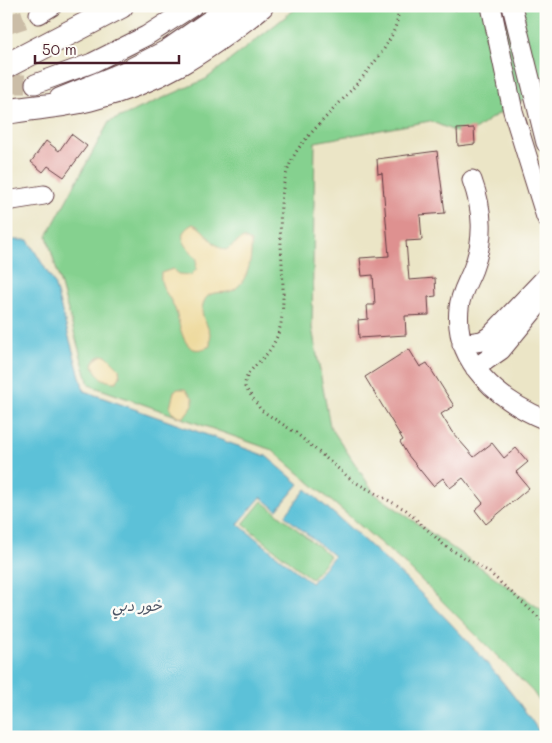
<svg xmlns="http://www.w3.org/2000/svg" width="552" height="743" font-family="Mali,'Playpen Sans Arabic',sans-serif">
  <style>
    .green { fill: #85d18f; stroke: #68785d }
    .sand { fill: #eeda9e; stroke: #9c7c64 }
    .water { fill: #5bc1d8; stroke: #527082 }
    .building { fill: #de9190 }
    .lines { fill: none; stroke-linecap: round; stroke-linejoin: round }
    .minor-tunnel { stroke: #cbbda7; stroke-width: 19; stroke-dasharray: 19 9; stroke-linecap: butt }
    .minor-casing { stroke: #623d42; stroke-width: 21 }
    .major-casing { stroke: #623d42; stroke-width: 26 }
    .path { stroke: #623d42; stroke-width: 3; stroke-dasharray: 1 4; stroke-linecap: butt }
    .minor { stroke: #fff; stroke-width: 19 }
    .major { stroke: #fff; stroke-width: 24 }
    .labels { text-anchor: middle; stroke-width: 5; stroke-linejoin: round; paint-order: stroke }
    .water-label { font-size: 15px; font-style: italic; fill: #505868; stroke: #fdfcf7 }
  </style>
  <rect width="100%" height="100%" fill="#fdfcf7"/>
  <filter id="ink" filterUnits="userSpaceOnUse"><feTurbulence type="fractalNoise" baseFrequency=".02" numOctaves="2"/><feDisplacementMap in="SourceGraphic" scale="10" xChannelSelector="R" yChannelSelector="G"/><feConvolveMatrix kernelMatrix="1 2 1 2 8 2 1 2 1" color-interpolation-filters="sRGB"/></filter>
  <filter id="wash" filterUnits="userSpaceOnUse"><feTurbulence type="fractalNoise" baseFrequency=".0096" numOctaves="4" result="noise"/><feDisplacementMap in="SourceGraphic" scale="20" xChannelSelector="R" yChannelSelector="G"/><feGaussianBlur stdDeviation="1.12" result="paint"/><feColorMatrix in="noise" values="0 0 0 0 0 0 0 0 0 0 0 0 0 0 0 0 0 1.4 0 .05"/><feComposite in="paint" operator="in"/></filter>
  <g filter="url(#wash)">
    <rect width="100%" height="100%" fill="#ebe5c6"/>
    <path class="green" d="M299,6H534L546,12V87L493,117L466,136L430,121L315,142L312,328L330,426L375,494L546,613V711L533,692L407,566L272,450L89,385L47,236L109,122L206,79Z
      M262,501L330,556L311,579L243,524Z"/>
    <path class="sand" d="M193,224C207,230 210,245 226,250L243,238L251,242C252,257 249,279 235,289C224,297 209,286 203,304C199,316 208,324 210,334C211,337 210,342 210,346C182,361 181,325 175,309C170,295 159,288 161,273L173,269L179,274L191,275L196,270L197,259C188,247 172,235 193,224Z
      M102,355L107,356L119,368L120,377L116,382C103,382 96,376 93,364L97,358Z
      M178,389H185L193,398V405L183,418L172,413L170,408L174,391Z"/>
    <path class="water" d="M6,240H28L54,283L84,391L266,456L299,484L277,510L261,497L238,524L311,583L334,556L285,516L306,489C393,566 478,639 543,737H6Z"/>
    <g id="blocks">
      <path class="building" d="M474,128L475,144L458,146L457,129Z
        M71,134L87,146L64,177L48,166L43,172L31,162L46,141L59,151Z
        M437,151L445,213L420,215L422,240L406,241L409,280L435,278L436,296L428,297L429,315L405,316L406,335L359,338L358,320L368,319L367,305H375L373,275L362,276L360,258L389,256L382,173L378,174L377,159Z
        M409,349L420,367L427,363L444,390L454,406L441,414L452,432L474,457L492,443L504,458L516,448L528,462L516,472L529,488L486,524L475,510L483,503L463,478L450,488L443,478L433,486L407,454L400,442L403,440L365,377Z"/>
    </g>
  </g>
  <g filter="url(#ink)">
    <use href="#blocks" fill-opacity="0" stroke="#623d42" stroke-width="1"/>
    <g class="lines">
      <path class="minor-tunnel" d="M6,25L39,14
        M6,84H35"/>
      <defs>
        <path id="minor" d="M491,6L513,111L546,217
          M512,6L546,143
          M39,14L52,6
          M35,84L92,63L146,36L193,6
          M59,98L125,71L166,50L230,6
          M472,180C483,210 485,238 473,269C468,282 460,294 459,308C453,363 500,401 546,420
          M6,201L44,195
          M462,344L482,341L490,336L546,277
          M475,368L501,350L546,295"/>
        <path id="major" d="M6,66L121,6
          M6,112C33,107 62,106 89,99C160,81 205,51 261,6"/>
      </defs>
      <use href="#minor" class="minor-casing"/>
      <use href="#major" class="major-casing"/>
      <path class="path" d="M397,6C408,43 323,116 301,145C264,193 290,268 281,323C279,333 275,343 269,351C261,363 244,371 245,387L261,410L296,433L353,481L406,510L445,546L489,572L546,624
        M452,6L459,12"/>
      <use href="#minor" class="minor"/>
      <use href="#major" class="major"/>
    </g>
  </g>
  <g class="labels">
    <g class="water-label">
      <text x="137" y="611">خور دبي</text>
    </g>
  </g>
  <rect width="552" height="743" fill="none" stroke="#fdfcf7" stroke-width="25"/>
  <path d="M35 55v8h144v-8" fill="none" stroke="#4a1f2b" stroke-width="2.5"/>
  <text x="42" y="55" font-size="15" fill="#4a1f2b" stroke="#fdfcf7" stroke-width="4" paint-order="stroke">50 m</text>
</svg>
